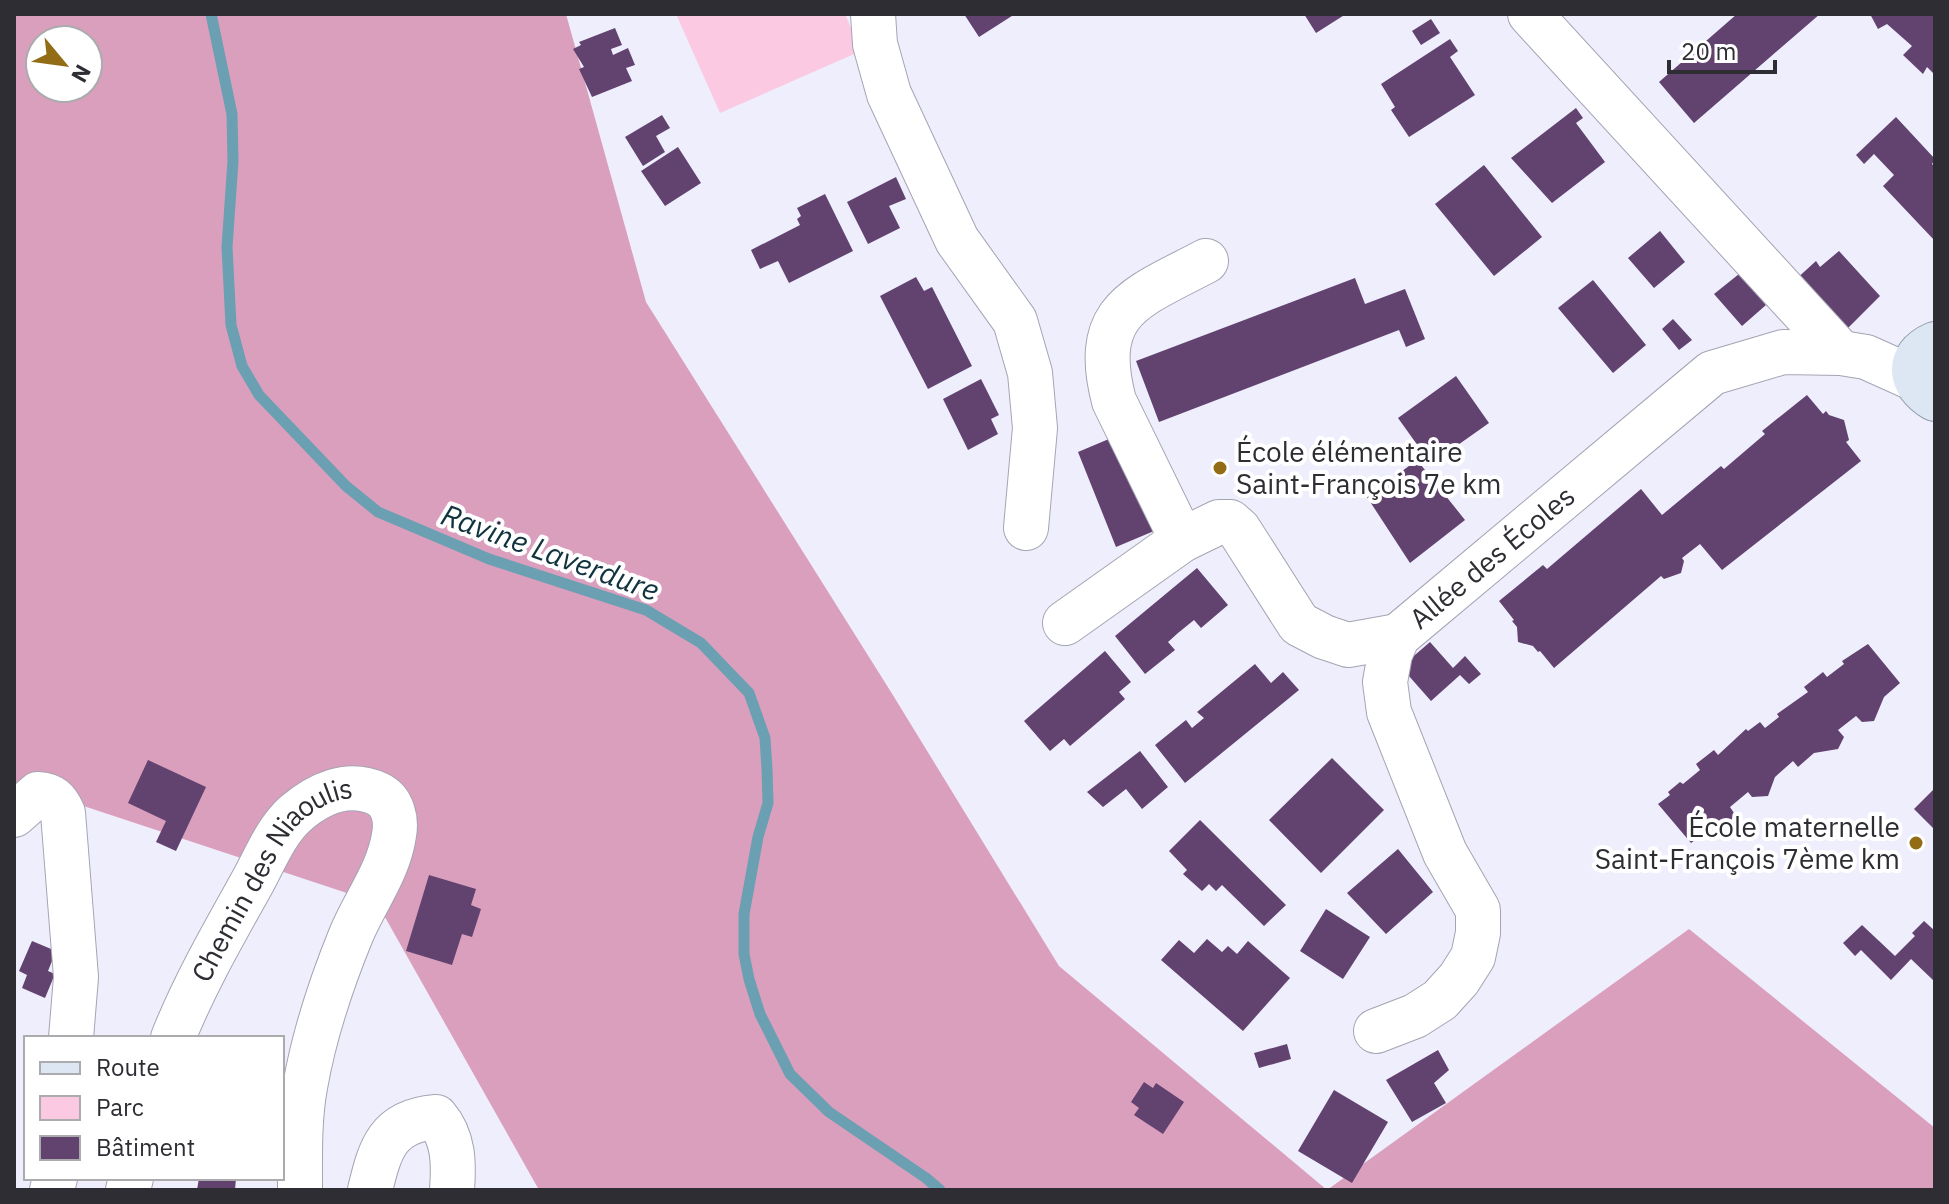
<svg xmlns="http://www.w3.org/2000/svg" width="1949" height="1204" font-family="'IBM Plex Sans',sans-serif">
  <style>
    .green { fill: #fbc9e1 }
    .forest { fill: #db9fbe; fill-rule: evenodd }
    .lines { fill: none; stroke-linecap: round; stroke-linejoin: round }
    .stream { stroke: #6b9fb2; stroke-width: 11 }
    .building { fill: #62426f }
    .minor-casing { stroke: #a4a4b3; stroke-width: 46 }
    .major-casing { stroke: #909cab; stroke-width: 46 }
    .minor { stroke: #fff; stroke-width: 44 }
    .major { stroke: #dde7f3; stroke-width: 44 }
    .poi-dot { fill: #936d15; stroke: #fff; stroke-width: 3 }
    .labels { text-anchor: middle; stroke-width: 8; stroke-linejoin: round; paint-order: stroke }
    .poi-label { font-size: 28px; fill: #2d2d33; stroke: #fff; text-anchor: start }
    .street-label { font-size: 28px; fill: #2d2d33; stroke: #fff }
    .water-label { font-size: 30px; font-style: italic; fill: #10333e; stroke: #fff }
  </style>
  <rect width="100%" height="100%" fill="#eeeefd"/>
  <path class="green" d="M676,14H845L861,51L720,113Z"/>
  <path class="forest" d="M14,14H566L646,302L891,692L1059,966L1327,1190L1689,929L1935,1128V1190H539L377,903L14,783ZM40,40H88V88H40Z"/>
  <g class="lines">
    <path class="stream" d="M211,14L232,114L233,161L227,247L231,325L242,366L259,395L346,486L378,512L489,559L646,610L701,643L749,693L765,738L767,769L768,803L758,837L744,914V954L749,979L760,1014L790,1074L829,1112L926,1178L940,1190"/>
  </g>
  <path class="building" d="M964,14H1015L979,37Z
    M1304,14H1346L1316,33Z
    M1737,14H1820L1694,123L1659,82Z
    M1870,14H1935V75L1927,67L1923,74L1903,55L1912,46L1887,24L1878,29Z
    M1431,19L1440,33L1421,45L1412,31Z
    M615,28L622,45L611,49L613,55L628,48L635,65L626,68L632,81L592,97L579,69L584,67L573,49L581,45L579,42Z
    M1450,39L1458,51L1450,57L1475,95L1409,137L1391,110L1395,107L1381,84Z
    M1576,108L1583,118L1576,123L1605,162L1552,203L1511,158Z
    M662,115L670,128L656,136L665,152L643,166L625,137Z
    M1896,117L1935,159L1932,164L1935,167V241L1883,186L1894,175L1874,154L1864,164L1856,155Z
    M678,147L701,183L665,206L641,171Z
    M1484,165L1542,237L1494,276L1435,204Z
    M896,177L906,199L889,206L900,228L868,244L847,202Z
    M825,194L853,251L789,283L778,261L760,269L751,250L800,225L797,219L801,216L797,208Z
    M1660,231L1685,262L1654,288L1628,258Z
    M1839,251L1880,296L1841,335L1794,281L1816,261L1820,267Z
    M1739,274L1766,305L1742,326L1714,294Z
    M916,277L924,291L932,287L972,366L928,389L880,296Z
    M1355,278L1365,304L1405,289L1425,339L1406,347L1399,330L1159,422L1136,361Z
    M1593,280L1646,345L1613,373L1558,308Z
    M1673,319L1692,340L1679,350L1662,329Z
    M1456,376L1489,423L1431,464L1398,418Z
    M981,379L999,415L991,419L998,434L968,450L943,399Z
    M1807,395L1823,414L1826,411L1829,415L1844,420L1849,440L1846,442L1861,461L1722,570L1700,544L1682,558L1684,561L1681,573L1664,579L1661,576L1554,668L1540,651L1538,652L1533,646L1518,642L1517,627L1512,621L1514,620L1499,601L1543,565L1547,569L1641,489L1662,515L1721,466L1724,469L1765,434L1762,431Z
    M1116,436L1154,531L1116,547L1078,452Z
    M1417,460L1465,520L1410,563L1367,497Z
    M1197,568L1228,605L1201,628L1194,620L1178,633L1168,642L1175,650L1145,674L1115,636Z
    M1430,642L1453,668L1465,656L1481,674L1469,684L1460,675L1431,701L1401,667Z
    M1868,644L1900,683L1884,697L1874,721L1862,722L1856,716L1838,730L1844,737L1838,749L1814,753L1798,767L1793,761L1775,777L1768,796L1752,797L1748,792L1730,807L1734,813L1730,825L1709,829L1691,843L1658,804L1670,795L1668,792L1680,782L1683,784L1700,770L1696,764L1714,750L1718,755L1746,729L1748,731L1760,722L1765,728L1779,717L1777,714L1808,692L1804,687L1823,672L1827,677L1844,664L1842,661Z
    M1105,651L1131,682L1119,692L1125,699L1070,746L1064,739L1050,751L1024,721Z
    M1255,664L1271,683L1283,672L1299,690L1185,783L1155,745L1186,720L1192,728L1204,718L1197,712Z
    M1140,751L1168,787L1142,809L1126,789L1103,807L1087,792Z
    M1332,758L1384,810L1321,873L1269,820Z
    M148,760L206,787L176,851L156,842L166,821L128,803Z
    M1935,788V830L1914,809Z
    M1200,820L1286,905L1264,926L1222,885L1216,891L1209,884L1202,891L1183,874L1187,870L1169,851Z
    M1398,849L1433,892L1386,934L1347,893Z
    M429,875L476,889L471,905L481,909L472,937L462,934L452,965L406,951Z
    M1326,909L1370,937L1343,979L1300,951Z
    M1924,921L1935,931L1933,980L1911,959L1891,980L1861,950L1855,956L1843,943L1862,925L1895,956L1915,936L1912,933Z
    M1207,939L1222,952L1228,946L1237,954L1248,941L1290,978L1243,1031L1161,960L1179,940L1194,953Z
    M32,941L56,951L48,971L55,974L45,998L22,988L27,975L19,971Z
    M1287,1044L1291,1059L1259,1068L1254,1053Z
    M1438,1050L1449,1070L1434,1083L1446,1103L1412,1122L1386,1080Z
    M1144,1082L1153,1088L1156,1083L1184,1102L1163,1134L1134,1115L1139,1108L1131,1102Z
    M1334,1090L1388,1122L1352,1183L1298,1151Z
    M199,1178H236L235,1190H197Z"/>
  <g class="lines">
    <defs>
      <g id="minor">
        <path d="M873,14L875,44L889,94L957,240L1015,321L1030,373L1035,428L1026,528"/>
        <path d="M1530,14L1841,353"/>
        <path d="M1182,540L1114,401C1090,309 1136,298 1206,261"/>
        <path d="M1065,623L1182,540L1219,522H1230L1239,530L1299,624L1324,637L1348,645L1398,636"/>
        <path d="M14,815L38,794C52,795 57,800 63,813L76,977L71,1038"/>
        <path id="s1" d="M1376,1031L1415,1016L1440,1000L1459,979L1473,957L1478,933V910L1445,853L1389,712L1385,682L1390,654L1398,636L1712,373L1783,352L1841,353L1866,357L1915,379"/>
        <path id="s2" d="M173,1038C195,983 224,933 253,881C265,859 276,831 295,814C318,794 348,780 378,794C393,801 397,820 394,835C389,871 364,903 351,935C331,984 314,1035 305,1087C299,1120 300,1156 300,1190"/>
        <path d="M52,1190L55,1178"/>
        <path d="M128,1190L131,1178"/>
        <path d="M370,1190C380,1149 387,1121 436,1117C454,1138 454,1163 452,1190"/>
      </g>
      <path id="major" d="M1935,344C1905,357 1909,384 1935,399"/>
    </defs>
    <use href="#minor" class="minor-casing"/>
    <use href="#major" class="major-casing"/>
    <use href="#minor" class="minor"/>
    <use href="#major" class="major"/>
  </g>
  <g class="poi-dot">
    <circle cx="1220" cy="468" r="8"/>
    <circle cx="1916" cy="843" r="8"/>
  </g>
  <g class="labels">
    <g class="poi-label">
      <text x="1236" y="462">École élémentaire<tspan x="1236" dy="32">Saint-François 7e km</tspan></text>
      <text x="1900" y="837" text-anchor="end">École maternelle<tspan x="1900" dy="32">Saint-François 7ème km</tspan></text>
    </g>
    <g class="street-label">
      <text dy="10" stroke="none"><textPath href="#s1" startOffset="592">Allée des Écoles</textPath></text>
      <text dy="10" stroke="none"><textPath href="#s2" startOffset="192">Chemin des Niaoulis</textPath></text>
    </g>
    <g class="water-label">
      <text transform="translate(550 553) rotate(20)" y="10">Ravine Laverdure</text>
    </g>
  </g>
  <rect width="1949" height="1204" fill="none" stroke="#2d2d33" stroke-width="32"/>
  <rect x="24" y="1036" width="260" height="144" fill="#ffffff" stroke="#ababad" stroke-width="2"/>
  <rect x="40" y="1062" width="40" height="12" fill="#dde7f3" stroke="#ababad" stroke-width="2"/>
  <text x="96" y="1076" font-size="24" fill="#2d2d33">Route</text>
  <rect x="40" y="1096" width="40" height="24" fill="#fbc9e1" stroke="#ababad" stroke-width="2"/>
  <text x="96" y="1116" font-size="24" fill="#2d2d33">Parc</text>
  <rect x="40" y="1136" width="40" height="24" fill="#62426f" stroke="#ababad" stroke-width="2"/>
  <text x="96" y="1156" font-size="24" fill="#2d2d33">Bâtiment</text>
  <g transform="translate(64 64) rotate(119)"><circle r="38" fill="#ffffff" stroke="#ababad" stroke-width="2"/>
  <path d="M0-6L14 30L0 20L-14 30Z" fill="#936d15"/>
  <text y="-12" font-size="22" font-weight="bold" text-anchor="middle" fill="#2d2d33">N</text>
  </g>
  <path d="M1669 60v12h106v-12" fill="none" stroke="#2d2d33" stroke-width="4"/>
  <text x="1681" y="60" font-size="24" fill="#2d2d33" stroke="#ffffff" stroke-width="6" paint-order="stroke">20 m</text>
</svg>
